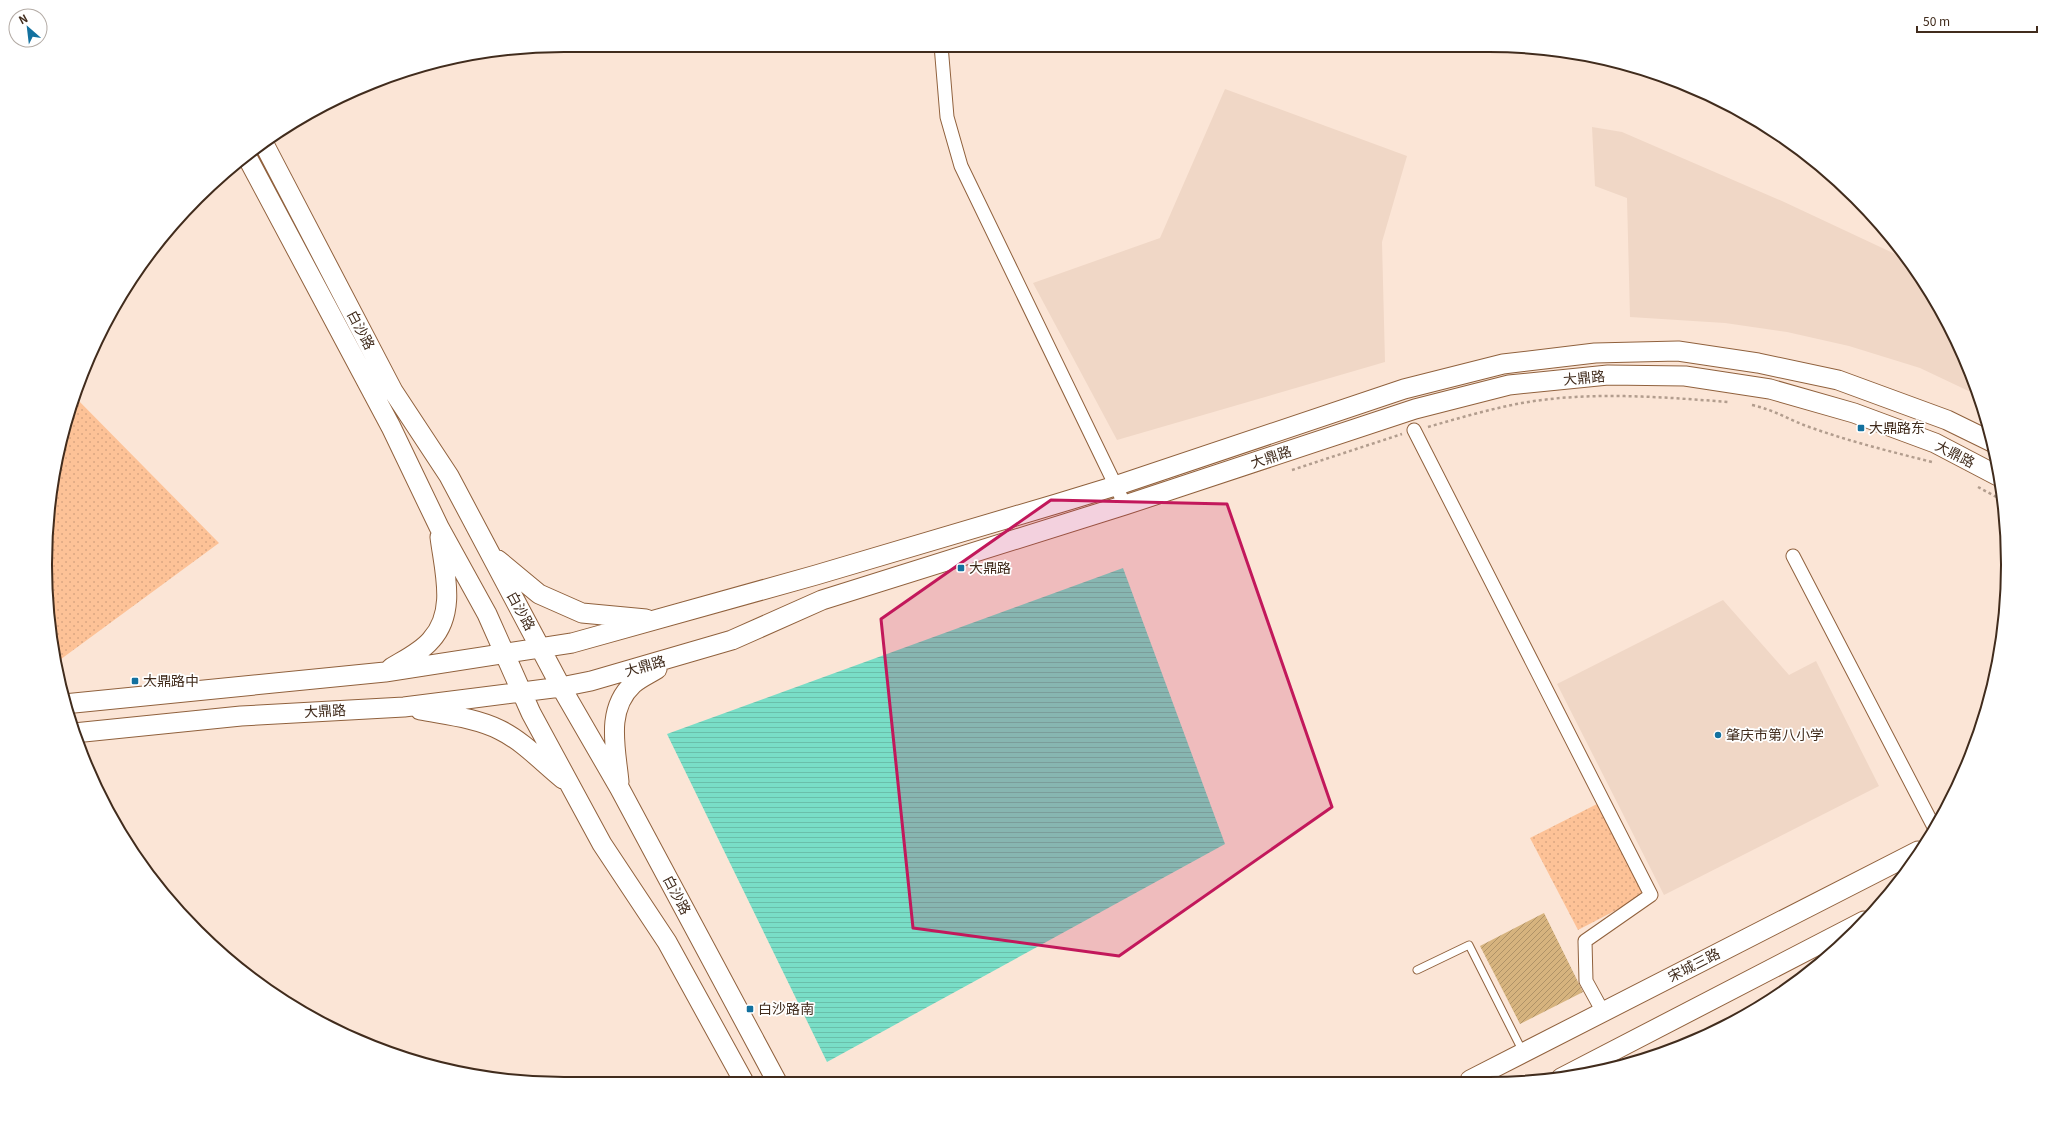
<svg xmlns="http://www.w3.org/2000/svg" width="2053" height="1129" font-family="Georgia,'Noto Sans SC',serif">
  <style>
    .built { fill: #f0d7c6 }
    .grass { fill: url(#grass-dots) }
    .water { fill: url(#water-rules) }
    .building { fill: url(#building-hatch) }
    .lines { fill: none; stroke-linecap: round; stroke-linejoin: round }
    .lane-casing { stroke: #90613d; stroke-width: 9 }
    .street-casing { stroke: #90613d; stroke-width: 15 }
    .secondary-casing { stroke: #90613d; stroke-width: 21 }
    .path { stroke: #b29d8e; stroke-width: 2.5; stroke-dasharray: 3 3; stroke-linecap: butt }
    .lane { stroke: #fff; stroke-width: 7 }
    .street { stroke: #fff; stroke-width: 13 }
    .secondary { stroke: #fff; stroke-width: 19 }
    .rail-casing { stroke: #7e695a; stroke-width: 4.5 }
    .rail { stroke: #fff; stroke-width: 3; stroke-dasharray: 9; stroke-linecap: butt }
    .marked { fill: #c2185b; fill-opacity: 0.2; stroke: #c2185b; stroke-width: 3; stroke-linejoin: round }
    .poi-dot { fill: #13719f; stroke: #fff; stroke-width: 1.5 }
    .labels { text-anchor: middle; stroke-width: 3.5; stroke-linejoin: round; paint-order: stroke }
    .street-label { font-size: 14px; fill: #412c1d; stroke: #fff }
    .poi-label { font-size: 14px; fill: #412c1d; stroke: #fff; text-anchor: start }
    .rim { fill: none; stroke: #412c1d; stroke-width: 2 }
  </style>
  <defs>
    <pattern id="grass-dots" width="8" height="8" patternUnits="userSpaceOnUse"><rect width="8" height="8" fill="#fdc297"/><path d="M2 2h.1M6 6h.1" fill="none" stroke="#daa782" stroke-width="1.8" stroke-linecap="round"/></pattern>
    <pattern id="water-rules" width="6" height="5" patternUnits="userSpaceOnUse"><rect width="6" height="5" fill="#79dec7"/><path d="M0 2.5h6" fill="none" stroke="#6abfaa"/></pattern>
    <pattern id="building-hatch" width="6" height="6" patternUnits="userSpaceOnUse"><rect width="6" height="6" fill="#d6b37e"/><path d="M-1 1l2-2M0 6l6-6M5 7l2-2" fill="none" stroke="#af9267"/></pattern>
  </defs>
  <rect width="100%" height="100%" fill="#fbe5d6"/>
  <path class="built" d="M1225,89L1407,156L1382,242L1385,362L1117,440L1033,283L1160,238Z
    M1592,127L1622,132L1782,201L1908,260L1954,335L1977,395L1920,368L1849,346L1787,332L1725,323L1630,317L1627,198L1595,186Z
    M1723,600L1789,675L1816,661L1879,786L1664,895L1557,684Z"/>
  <path class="grass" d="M74,396L219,543L57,662C53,641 48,620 46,599C40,536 54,456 74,396Z
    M1597,804L1645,895L1578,930L1530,838Z"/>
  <path class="water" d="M1123,568L1225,844L827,1062L667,734Z"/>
  <path class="building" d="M1544,913L1583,992L1520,1024L1480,946Z"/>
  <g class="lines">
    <defs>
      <path id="lane" d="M1417,970L1469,945L1523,1052"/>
      <path id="street" d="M941,45L947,117L961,166L1125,505
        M1414,430L1651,895L1585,941L1586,981L1603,1012
        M1793,556L1935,829"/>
      <path id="secondary" d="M263,142L393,391L449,476L561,687L620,789L777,1082
        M246,155L391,427L439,527L487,614L531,713L602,844L667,942L744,1082
        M498,560L539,594L582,613L646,619
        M391,668C404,660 421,652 431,640C457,612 444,570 440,537
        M64,704L385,672L572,643L816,575L1056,504L1115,486L1404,389L1503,364L1595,353L1678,351L1758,363L1838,380L1947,420L1992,442
        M420,710C446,715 476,718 500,730C523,741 543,763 563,779
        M74,733L241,716L404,707L561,687L591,681L732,640L822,600L1125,505L1415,409L1509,385L1608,375L1685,376L1770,389L1854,413L1935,443L1998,476
        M619,782C616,749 605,710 633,684C640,678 649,674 657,669
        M1561,1078L1864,921
        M1470,1080L1918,851"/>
    </defs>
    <use href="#lane" class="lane-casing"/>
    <use href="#street" class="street-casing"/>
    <use href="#secondary" class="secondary-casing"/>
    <path class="path" d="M1752,405C1775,410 1791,421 1812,428C1852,442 1892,452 1932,462
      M1428,427C1459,418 1490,409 1522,403C1590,391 1661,397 1729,402
      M1292,470L1402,434
      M1978,487L2002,500"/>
    <use href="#lane" class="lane"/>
    <use href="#street" class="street"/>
    <use href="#secondary" class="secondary"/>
    <defs>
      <path id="rail" d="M1617,62L1654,75"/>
    </defs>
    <use href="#rail" class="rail-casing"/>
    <use href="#rail" class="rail"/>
  </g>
  <path class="marked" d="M1051,500L1227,504L1332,807L1119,956L913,928L881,619Z"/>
  <g class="poi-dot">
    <rect x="1857" y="424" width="8" height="8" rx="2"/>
    <rect x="957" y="564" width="8" height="8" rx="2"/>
    <rect x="131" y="677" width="8" height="8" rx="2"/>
    <circle cx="1718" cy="735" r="4"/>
    <rect x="746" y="1005" width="8" height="8" rx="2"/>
  </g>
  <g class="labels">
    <g class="street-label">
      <text transform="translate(361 330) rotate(62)" y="5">白沙路</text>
      <text transform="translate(1584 378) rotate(-5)" y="5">大鼎路</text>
      <text transform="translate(1955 454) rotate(27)" y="5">大鼎路</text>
      <text transform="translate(1271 457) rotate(-18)" y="5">大鼎路</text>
      <text transform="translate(521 611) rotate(61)" y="5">白沙路</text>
      <text transform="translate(645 666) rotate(-16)" y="5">大鼎路</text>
      <text transform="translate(325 711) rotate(-3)" y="5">大鼎路</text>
      <text transform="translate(677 895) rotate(62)" y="5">白沙路</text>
      <text transform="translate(1694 965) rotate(-27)" y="5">宋城三路</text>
    </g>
    <g class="poi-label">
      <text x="1869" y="433">大鼎路东</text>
      <text x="969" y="573">大鼎路</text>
      <text x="143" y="686">大鼎路中</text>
      <text x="1726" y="740">肇庆市第八小学</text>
      <text x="758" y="1014">白沙路南</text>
    </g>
  </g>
  <path d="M0 0H2053V1129H0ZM564 52H1489A512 512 0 0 1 2001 564V565A512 512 0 0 1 1489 1077H564A512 512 0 0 1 52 565V564A512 512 0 0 1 564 52Z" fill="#fff" fill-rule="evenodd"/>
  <path class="rim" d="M564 52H1489A512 512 0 0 1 2001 564V565A512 512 0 0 1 1489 1077H564A512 512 0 0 1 52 565V564A512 512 0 0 1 564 52Z"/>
  <g transform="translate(28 28) rotate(332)"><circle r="19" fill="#ffffff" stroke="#b3aba5"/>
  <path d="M0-3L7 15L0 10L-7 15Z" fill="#13719f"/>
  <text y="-6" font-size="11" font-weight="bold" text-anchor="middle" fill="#412c1d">N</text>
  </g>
  <path d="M1917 26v6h120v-6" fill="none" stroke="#412c1d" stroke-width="2"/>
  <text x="1923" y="26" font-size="12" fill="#412c1d" stroke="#ffffff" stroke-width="3" paint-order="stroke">50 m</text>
</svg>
